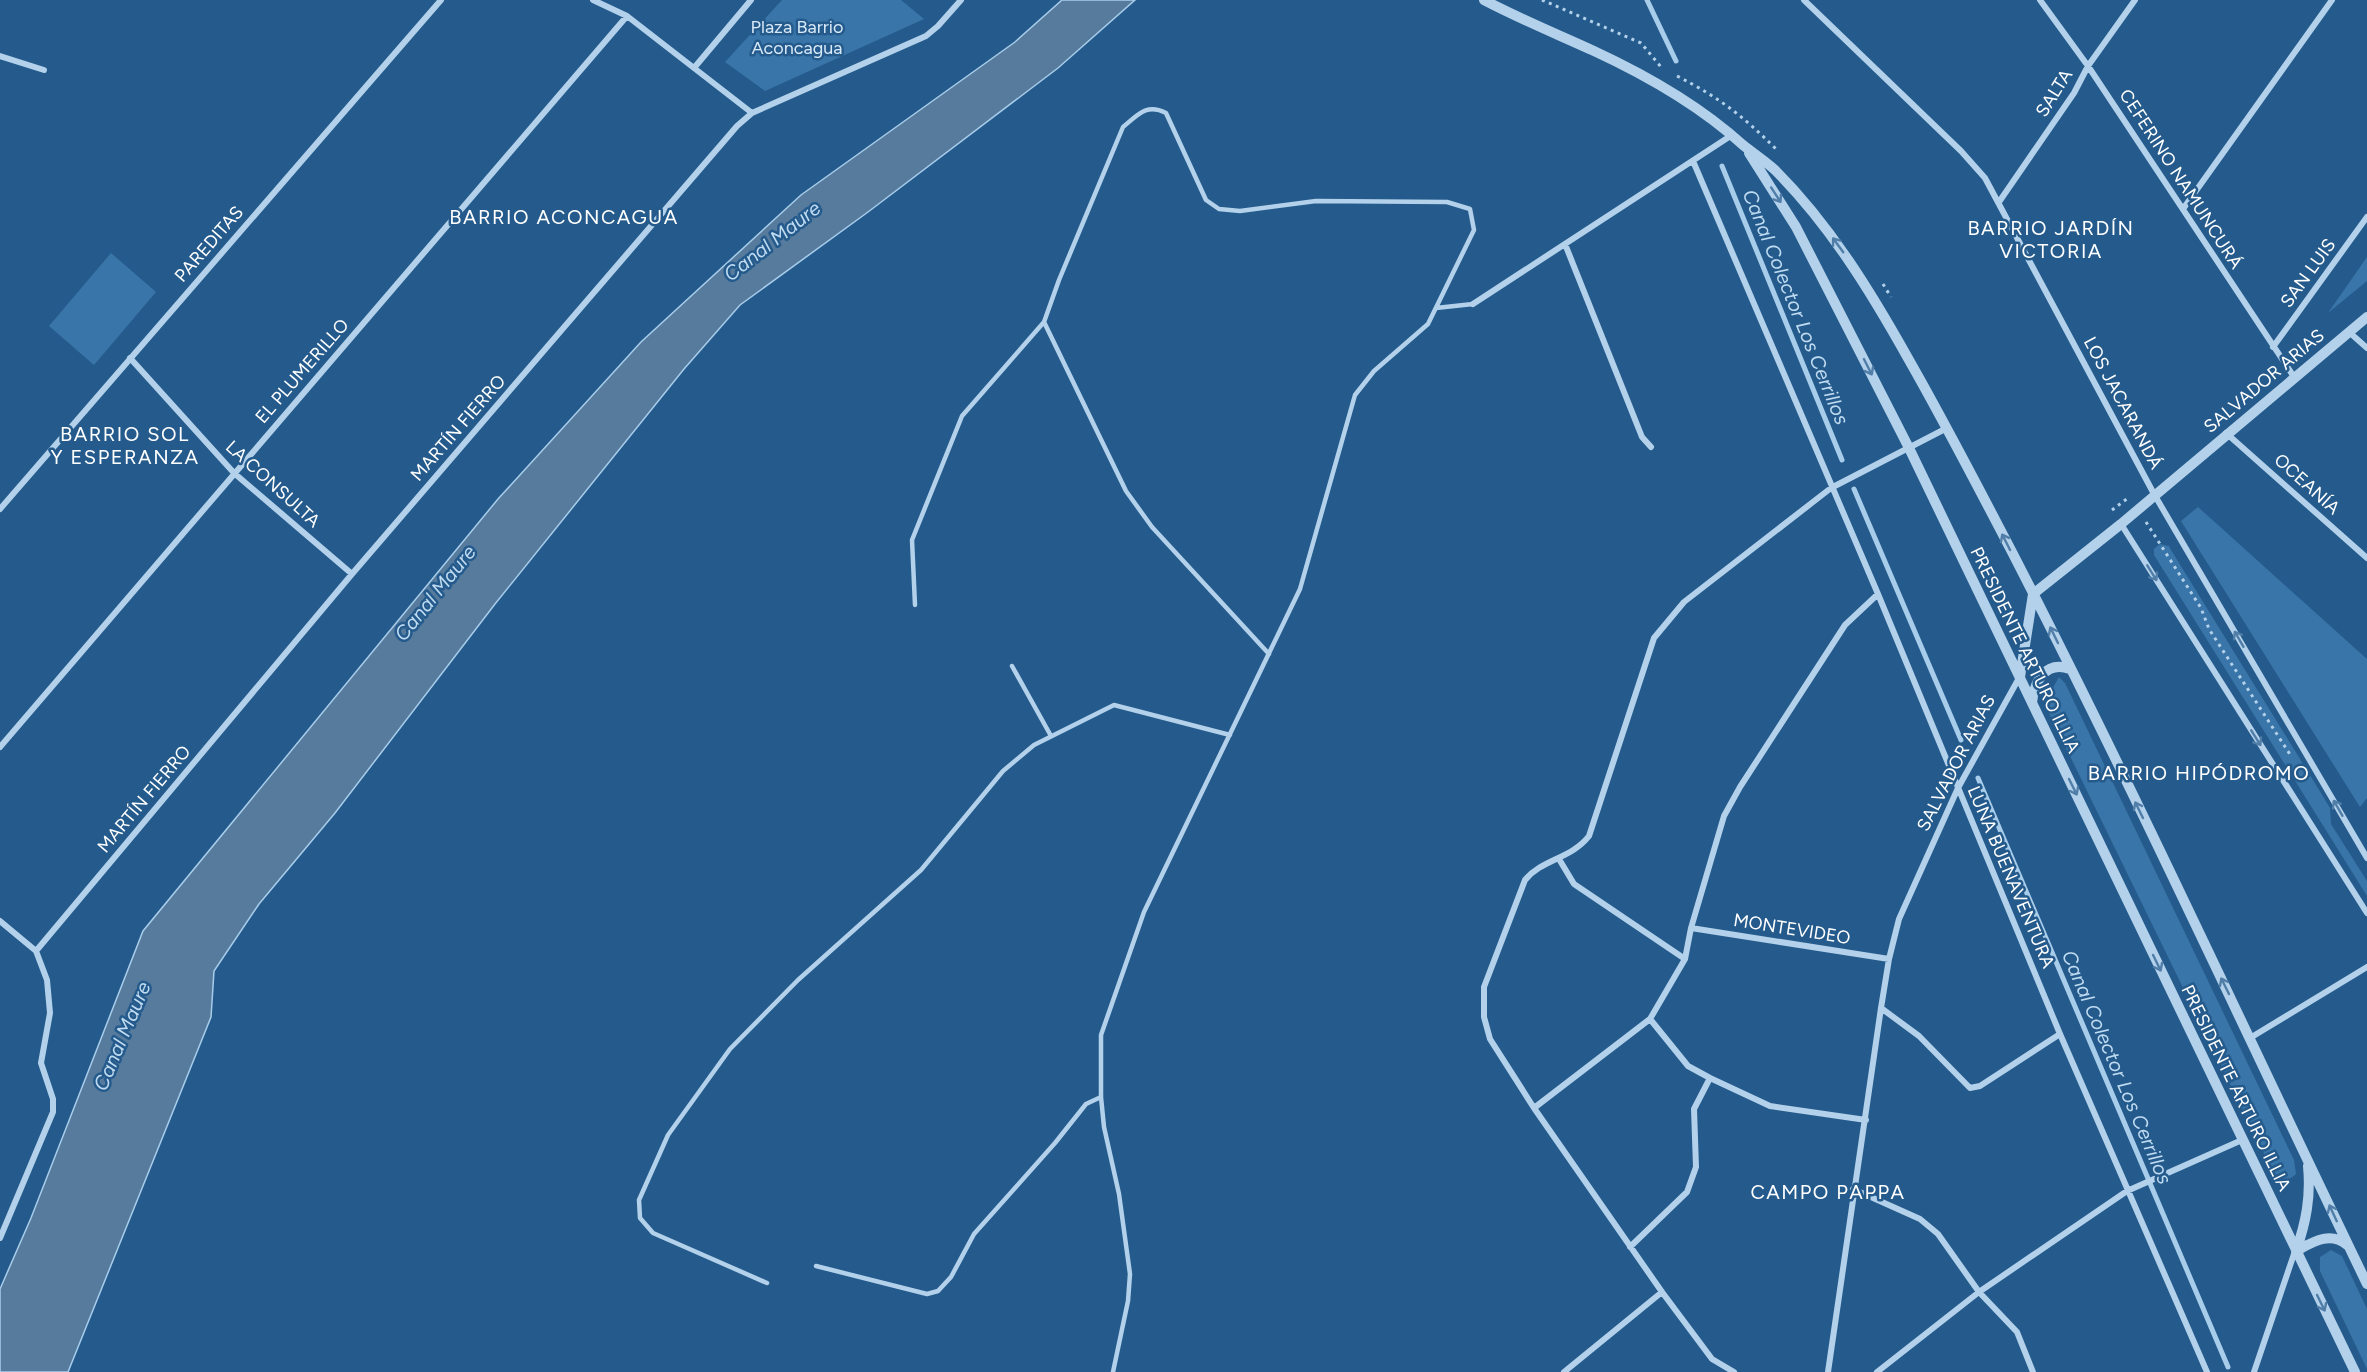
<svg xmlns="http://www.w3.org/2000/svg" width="2367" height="1372" font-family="Figtree,sans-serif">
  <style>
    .green { fill: #3975a8 }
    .water { fill: #567b9d; stroke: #a8cdeb; stroke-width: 1.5 }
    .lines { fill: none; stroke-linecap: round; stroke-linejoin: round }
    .stream { stroke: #a8cdeb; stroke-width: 5 }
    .path { stroke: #b3d1ea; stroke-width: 3; stroke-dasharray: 3 4.5; stroke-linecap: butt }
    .service { stroke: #b3d1ea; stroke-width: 4.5 }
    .minor { stroke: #b3d1ea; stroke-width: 6 }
    .tertiary { stroke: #b3d1ea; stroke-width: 10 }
    .oneway { stroke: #507ea8 }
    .labels { text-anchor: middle; stroke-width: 5; stroke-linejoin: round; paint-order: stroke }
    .park-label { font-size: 18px; fill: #d8e9f8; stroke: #255b8c }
    .street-label { font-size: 18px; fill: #fff; stroke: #255b8c }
    .neighbourhood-label { font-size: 20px; letter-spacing: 1.5px; fill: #fff; stroke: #255b8c }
    .water-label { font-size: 20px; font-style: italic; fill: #bfdbf1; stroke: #255b8c }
  </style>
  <rect width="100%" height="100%" fill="#255b8c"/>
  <path class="green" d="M782,0H901L924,19L765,91L725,62Z
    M111,253L156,292L94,365L49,326Z
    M2367,257V281L2328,313Z
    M2198,507L2367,659V798L2360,807L2181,521Z
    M2160,544L2169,546L2171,550L2321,793L2330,808L2331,824L2367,881V896L2154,555V549Z
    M2059,677L2065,683L2294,1160L2296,1174C2288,1182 2281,1182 2274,1174L2047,709L2046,700Z
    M2331,1250L2342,1256L2367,1309V1369L2320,1271V1257Z"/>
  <path class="water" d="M1062,0H1135L1058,68L868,212L740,305L684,369L495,604L335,813L259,904L214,971L211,1017L68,1372H0V1289L31,1218L143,931L498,499L641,342L801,195L1015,42Z"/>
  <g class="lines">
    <path class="stream" d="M1647,0L1676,61
      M1722,166L1842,460
      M1854,489L1961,740
      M1978,778L2228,1367"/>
    <path class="path" d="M1542,0L1641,43L1661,67
      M1677,76C1720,98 1743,116 1777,150
      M1883,284L1891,297
      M2112,510L2128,498
      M2146,522L2201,608L2209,629L2291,756"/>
    <path class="service" d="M1436,308L1473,304
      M1044,322L1126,491L1152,527L1269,654
      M915,605L912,540L962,416L1044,322L1059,280L1123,127C1138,115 1146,103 1166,113L1206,200L1219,209L1240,211L1316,201L1447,202L1470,209L1474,230L1428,324L1374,371L1355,395L1300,589L1144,912L1101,1035V1097L1104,1127L1119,1194L1130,1274L1128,1301L1113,1372
      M1012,666L1051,736
      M816,1266L927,1294L938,1291L951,1277L974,1234L1055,1143L1086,1104L1101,1097
      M767,1283L653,1233L640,1218L639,1200L668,1135L730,1049L798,980L921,870L1003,771L1034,745L1114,705L1230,735"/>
    <path class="minor" d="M593,0L627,16L752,113
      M1804,0L1961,151L1985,178L2154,494L2367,858
      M2040,0L2088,66L2294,377
      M0,56L44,70
      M694,68L751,0
      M1693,161L1878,594L2060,1034L2207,1372
      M1999,202L2074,93L2088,66L2135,0
      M2183,209L2332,0
      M1565,244L1642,437L1651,447
      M1473,304L1732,135
      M2349,332L2367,348
      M2273,347L2367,217
      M130,358L234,473L352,574
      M2226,433L2367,558
      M0,509L441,0
      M2121,524L2367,913
      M0,747L627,16
      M1559,859L1574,884L1685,959
      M0,921L36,951L47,980L50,1013L41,1063L53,1099V1112L0,1238
      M1691,928L1889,959
      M36,951L352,574L737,126L752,113L926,36L938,26L961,0
      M1881,1008L1919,1036L1970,1088L1980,1086L2060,1034
      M1650,1019L1688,1066L1710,1078L1770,1106L1866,1120
      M2250,1038L2367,967
      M1534,1108L1650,1019L1685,959L1691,928L1724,816L1740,787L1845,625L1878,594
      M1853,1189L1920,1219L1938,1234L1979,1292L2017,1332L2033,1372
      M1630,1247L1687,1192L1696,1167L1694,1109L1710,1078
      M1564,1372L1662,1292
      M1734,1372L1712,1359L1662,1292L1534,1108L1490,1039L1484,1017V987L1525,880C1542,859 1571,859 1589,836L1654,638L1684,602L1831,488L1947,428
      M1828,1372L1881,1008L1889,959L1899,919L1958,788L2019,678
      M1877,1372L1979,1292L2127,1191L2242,1140
      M2254,1372L2295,1251"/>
    <path class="tertiary" d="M1484,0C1520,19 1557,34 1594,51C1648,76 1699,105 1743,145C1753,153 1765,161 1775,170C1830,225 1871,292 1909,360C1945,423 1978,487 2012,552C2136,793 2249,1040 2367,1284
      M1749,153L1796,227L1909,448L2355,1372
      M2020,677L2033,594L2121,524L2367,317
      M2032,703C2034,682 2045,660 2070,669
      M2296,1251C2306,1222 2311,1197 2308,1166
      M2296,1251C2313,1242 2330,1231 2347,1245"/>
  </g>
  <defs><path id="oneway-shaft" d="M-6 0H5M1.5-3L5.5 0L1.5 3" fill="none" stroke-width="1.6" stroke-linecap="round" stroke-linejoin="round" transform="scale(1.5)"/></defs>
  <g class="oneway">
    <use href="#oneway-shaft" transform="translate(1776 195) rotate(57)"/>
    <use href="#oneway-shaft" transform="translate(1838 245) rotate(-126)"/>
    <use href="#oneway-shaft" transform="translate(1868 367) rotate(63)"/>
    <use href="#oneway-shaft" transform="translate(2006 542) rotate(-117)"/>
    <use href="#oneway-shaft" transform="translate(2152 573) rotate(58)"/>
    <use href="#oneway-shaft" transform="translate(2054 635) rotate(-116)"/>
    <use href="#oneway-shaft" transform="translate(2239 639) rotate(-120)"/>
    <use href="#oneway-shaft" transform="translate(2256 738) rotate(58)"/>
    <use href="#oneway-shaft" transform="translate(2073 787) rotate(64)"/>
    <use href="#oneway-shaft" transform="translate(2338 808) rotate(-120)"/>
    <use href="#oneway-shaft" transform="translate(2139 810) rotate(-116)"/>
    <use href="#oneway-shaft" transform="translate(2157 963) rotate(64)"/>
    <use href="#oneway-shaft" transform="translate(2225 986) rotate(-116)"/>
    <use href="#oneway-shaft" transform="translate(2333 1213) rotate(-115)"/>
    <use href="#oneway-shaft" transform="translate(2321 1303) rotate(64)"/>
  </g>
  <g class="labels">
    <g class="park-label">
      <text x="797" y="33">Plaza Barrio<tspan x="797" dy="21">Aconcagua</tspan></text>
    </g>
    <g class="street-label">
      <text transform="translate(2054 93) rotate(-58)" y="6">SALTA</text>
      <text transform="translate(2181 179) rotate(57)" y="6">CEFERINO NAMUNCURÁ</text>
      <text transform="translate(209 244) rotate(-49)" y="6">PAREDITAS</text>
      <text transform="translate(2308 273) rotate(-54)" y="6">SAN LUIS</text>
      <text transform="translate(302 371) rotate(-49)" y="6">EL PLUMERILLO</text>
      <text transform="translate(2264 381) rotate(-40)" y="6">SALVADOR ARIAS</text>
      <text transform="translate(2123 403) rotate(62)" y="6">LOS JACARANDÁ</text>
      <text transform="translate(458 428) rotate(-49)" y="6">MARTÍN FIERRO</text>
      <text transform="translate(273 484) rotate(42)" y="6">LA CONSULTA</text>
      <text transform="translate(2307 484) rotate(42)" y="6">OCEANÍA</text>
      <text transform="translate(2025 650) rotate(64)" y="6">PRESIDENTE ARTURO ILLIA</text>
      <text transform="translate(1956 763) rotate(-63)" y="6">SALVADOR ARIAS</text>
      <text transform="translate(144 799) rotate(-50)" y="6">MARTÍN FIERRO</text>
      <text transform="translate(2011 877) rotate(67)" y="6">LUNA BUENAVENTURA</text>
      <text transform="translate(1792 929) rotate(9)" y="6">MONTEVIDEO</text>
      <text transform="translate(2236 1088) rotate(64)" y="6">PRESIDENTE ARTURO ILLIA</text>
    </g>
    <g class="neighbourhood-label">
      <text x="564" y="224">BARRIO ACONCAGUA</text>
      <text x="2051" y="235">BARRIO JARDÍN<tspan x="2051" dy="23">VICTORIA</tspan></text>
      <text x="125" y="441">BARRIO SOL<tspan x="125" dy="23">Y ESPERANZA</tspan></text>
      <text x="2199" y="780">BARRIO HIPÓDROMO</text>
      <text x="1828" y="1199">CAMPO PAPPA</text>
    </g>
    <g class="water-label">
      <text transform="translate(772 241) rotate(-38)" y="7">Canal Maure</text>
      <text transform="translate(1796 307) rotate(68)" y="7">Canal Colector Los Cerrillos</text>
      <text transform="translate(435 593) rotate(-51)" y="7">Canal Maure</text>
      <text transform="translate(122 1036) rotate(-67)" y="7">Canal Maure</text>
      <text transform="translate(2117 1067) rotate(67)" y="7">Canal Colector Los Cerrillos</text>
    </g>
  </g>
</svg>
